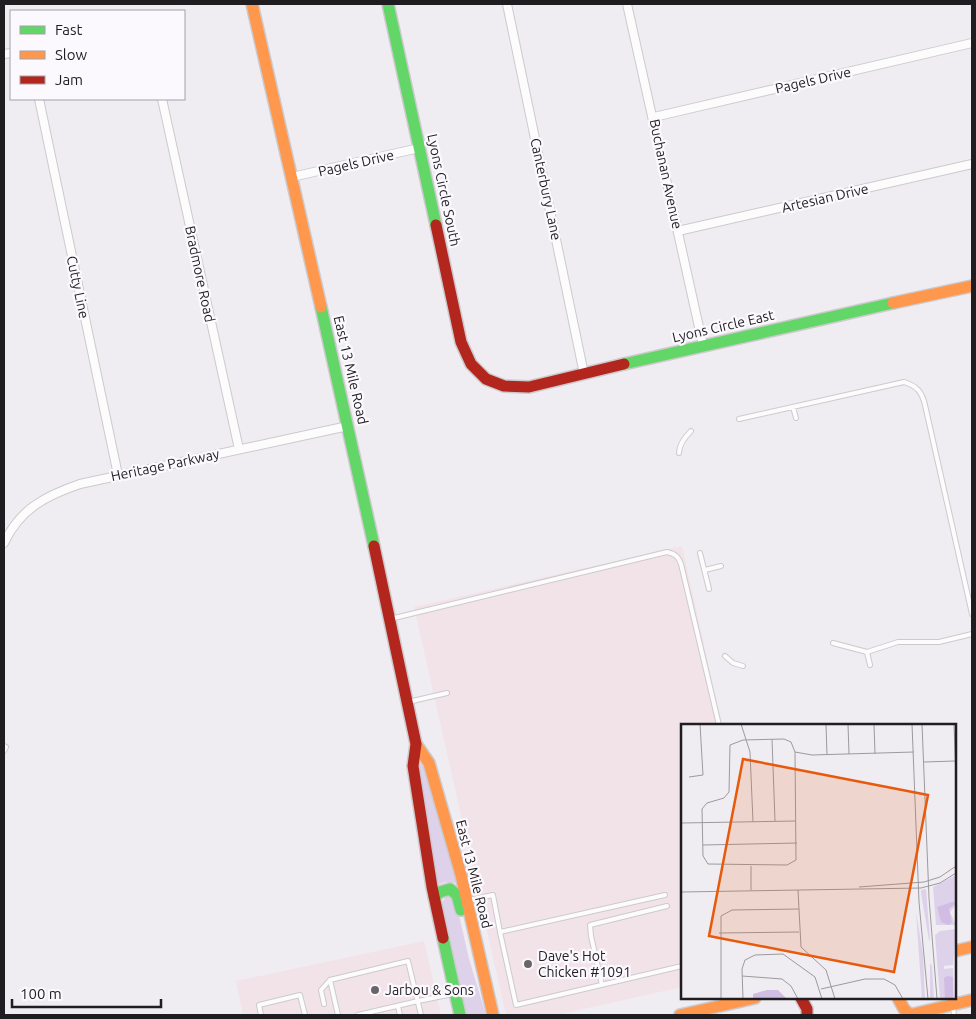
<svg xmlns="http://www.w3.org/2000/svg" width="976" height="1019" font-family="Ubuntu,sans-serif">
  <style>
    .commercial { fill: #f2e3e9 }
    .green { fill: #ded2eb }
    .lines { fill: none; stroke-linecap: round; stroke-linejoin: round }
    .lane-casing { stroke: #cccacd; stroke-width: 6 }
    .street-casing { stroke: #cccacd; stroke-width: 10 }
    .fast-casing { stroke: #cccacd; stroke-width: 14 }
    .slow-casing { stroke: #cccacd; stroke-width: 14 }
    .jam-casing { stroke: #cccacd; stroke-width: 14 }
    .lane { stroke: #fdfcfd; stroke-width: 4 }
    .street { stroke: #fdfcfd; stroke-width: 8 }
    .fast { stroke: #63d668; stroke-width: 11 }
    .slow { stroke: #ff974d; stroke-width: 11 }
    .jam { stroke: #b3261e; stroke-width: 11 }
    .poi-dot { fill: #686669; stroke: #fcf9fe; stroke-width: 2 }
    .labels { text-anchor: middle; stroke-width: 4.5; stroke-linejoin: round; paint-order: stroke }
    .street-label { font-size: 14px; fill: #1f1d20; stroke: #fcf9fe }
    .poi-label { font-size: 14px; fill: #1f1d20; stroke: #fcf9fe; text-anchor: start }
    .inset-road { fill: none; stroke: #9c9a9d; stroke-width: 1 }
    .view { fill: #e8590c; fill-opacity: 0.15; stroke: #e8590c; stroke-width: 2.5 }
    .inset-edge { fill: none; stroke: #1f1d20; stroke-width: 2.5 }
  </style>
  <rect width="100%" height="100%" fill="#efedf1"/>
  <path class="commercial" d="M682,546L722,725H682V987L557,1015H506L414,607Z
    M424,941L441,1015H243L236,981Z"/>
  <path class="green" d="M421,764L424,766L457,881L456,883L446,882L439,884L437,883L419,767Z
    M447,896L453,897L456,902L469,959L486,1015H466L441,903Z"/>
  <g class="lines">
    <defs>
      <path id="lane" d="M793,407L796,418
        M739,419L904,382C917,386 922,392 925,405L972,614
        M679,453C679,444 685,437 691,431
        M700,553L709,589
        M705,570L721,566
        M390,619L667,552C675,554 678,556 681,564L719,725
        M833,643L867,652L898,642H939L972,634
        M867,652L870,665
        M725,656L733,663L743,666
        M408,702L447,693
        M4,746L6,747L4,751
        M469,900L493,895L500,932L665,895
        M500,932L516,1005L682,966
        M602,985L591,936L590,925L667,906
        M324,1004L321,990L330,980
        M398,1006L400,1015
        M953,1007L954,1015
        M261,1015L259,1005L300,995L305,1015
        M338,1015L330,980L408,961L421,1015
        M358,1015L418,1001L453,994"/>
      <path id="street" d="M507,4L584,374
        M627,4L703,345
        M4,54L11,53
        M39,99L118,475
        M162,99L239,449
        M654,117L972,43
        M292,177L419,148
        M678,231L972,164
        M4,543C20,509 45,496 80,484L348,426"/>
      <path id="fast" d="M388,4L436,225
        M321,307L374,546
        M624,364L893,303
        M434,897L440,892L450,889L457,895L461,910
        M443,938L460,1015"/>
      <path id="slow" d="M252,4L321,307
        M893,303L972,286
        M416,744L429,763L461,875L493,1015
        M955,951L972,947
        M898,998L904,1009L910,1015
        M680,1015L755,998
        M909,1015L972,1000"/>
      <path id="jam" d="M436,225L461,342L471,364L486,379L504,386L529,387L624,364
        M374,546L416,744L413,766L432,887L443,938
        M801,998L807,1009V1015"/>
    </defs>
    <use href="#lane" class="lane-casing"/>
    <use href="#street" class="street-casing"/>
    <use href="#fast" class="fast-casing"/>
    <use href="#slow" class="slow-casing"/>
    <use href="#jam" class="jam-casing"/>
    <use href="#lane" class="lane"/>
    <use href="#street" class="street"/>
    <use href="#fast" class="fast"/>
    <use href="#slow" class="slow"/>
    <use href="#jam" class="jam"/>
  </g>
  <g class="poi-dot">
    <circle cx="528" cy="964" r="5"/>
    <circle cx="375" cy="990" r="5"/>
  </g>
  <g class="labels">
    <g class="street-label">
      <text transform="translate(813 80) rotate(-13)" y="5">Pagels Drive</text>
      <text transform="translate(356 163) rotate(-13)" y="5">Pagels Drive</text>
      <text transform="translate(666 174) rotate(78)" y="5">Buchanan Avenue</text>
      <text transform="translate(546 189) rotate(78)" y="5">Canterbury Lane</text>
      <text transform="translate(444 190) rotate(78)" y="5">Lyons Circle South</text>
      <text transform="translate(825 198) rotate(-13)" y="5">Artesian Drive</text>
      <text transform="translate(200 274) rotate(78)" y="5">Bradmore Road</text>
      <text transform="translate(78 287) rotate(78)" y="5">Cutty Line</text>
      <text transform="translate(723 326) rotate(-13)" y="5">Lyons Circle East</text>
      <text transform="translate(351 370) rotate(77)" y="5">East 13 Mile Road</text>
      <text transform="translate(165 465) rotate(-12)" y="5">Heritage Parkway</text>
      <text transform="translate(474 874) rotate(76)" y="5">East 13 Mile Road</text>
    </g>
    <g class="poi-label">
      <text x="538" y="961">Dave's Hot<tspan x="538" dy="16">Chicken #1091</tspan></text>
      <text x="385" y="995">Jarbou &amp; Sons</text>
    </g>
  </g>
  <g transform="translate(681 724)">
    <rect width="275" height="275" fill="#efedf1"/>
    <path d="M275,151V181L269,188L275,201H255L252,163ZM245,165L249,215L248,217L240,169V166ZM235,188L242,230L244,275H241ZM275,205L272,241L263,242V245L272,244L273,275H259L254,211L259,207ZM249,239L251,242L253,275H249Z" fill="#ded2eb"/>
    <path d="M271,178L275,179L268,185L271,198L268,201L260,198L256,183ZM266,252L272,253V275H264L263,254ZM86,266H97L106,275H72V270Z" fill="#d1bde3"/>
    <path class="inset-road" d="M60,0L69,28L72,98M145,0L146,31M167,0L168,30M193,0L194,30M231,0L238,178L247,275M241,0L248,174L256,275M273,0L275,54M91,15L94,97M103,15L110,18L114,28L115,136L106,141L27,140L22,132L21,85L26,79L43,74L48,68L49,21L62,16ZM114,28L131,31L233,28M243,38L274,37M8,53L22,51L19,0M0,99L115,97M22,121L116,119M70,142V166M178,163L243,158L259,153L275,142M117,166L120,223L145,246L154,275M0,168L240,164L259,159L275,149M0,199V221M38,209L118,208M61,252L101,255L110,262L117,275M140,265L184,255H203L214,261L222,275M40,275V192L51,186L118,185M62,275L61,245L64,236L74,231L102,230L134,253L141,275"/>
    <path class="view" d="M62,35L247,71L213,248L28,212Z"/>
    <rect width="275" height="275" class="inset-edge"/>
  </g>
  <rect width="976" height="1019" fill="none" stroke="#1f1d20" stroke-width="10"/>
  <rect x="10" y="10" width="175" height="90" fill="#fcf9fe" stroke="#a4a1a5"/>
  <rect x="20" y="26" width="25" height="8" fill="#63d668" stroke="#a4a1a5"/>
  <text x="55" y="35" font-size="15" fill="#1f1d20">Fast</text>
  <rect x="20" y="51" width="25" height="8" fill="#ff974d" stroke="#a4a1a5"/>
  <text x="55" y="60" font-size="15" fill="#1f1d20">Slow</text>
  <rect x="20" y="76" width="25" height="8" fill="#b3261e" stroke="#a4a1a5"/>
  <text x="55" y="85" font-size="15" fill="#1f1d20">Jam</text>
  <path d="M12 999v8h149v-8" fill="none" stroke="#1f1d20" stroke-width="2.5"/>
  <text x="20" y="999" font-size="15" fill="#1f1d20" stroke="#fcf9fe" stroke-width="4" paint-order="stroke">100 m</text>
</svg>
